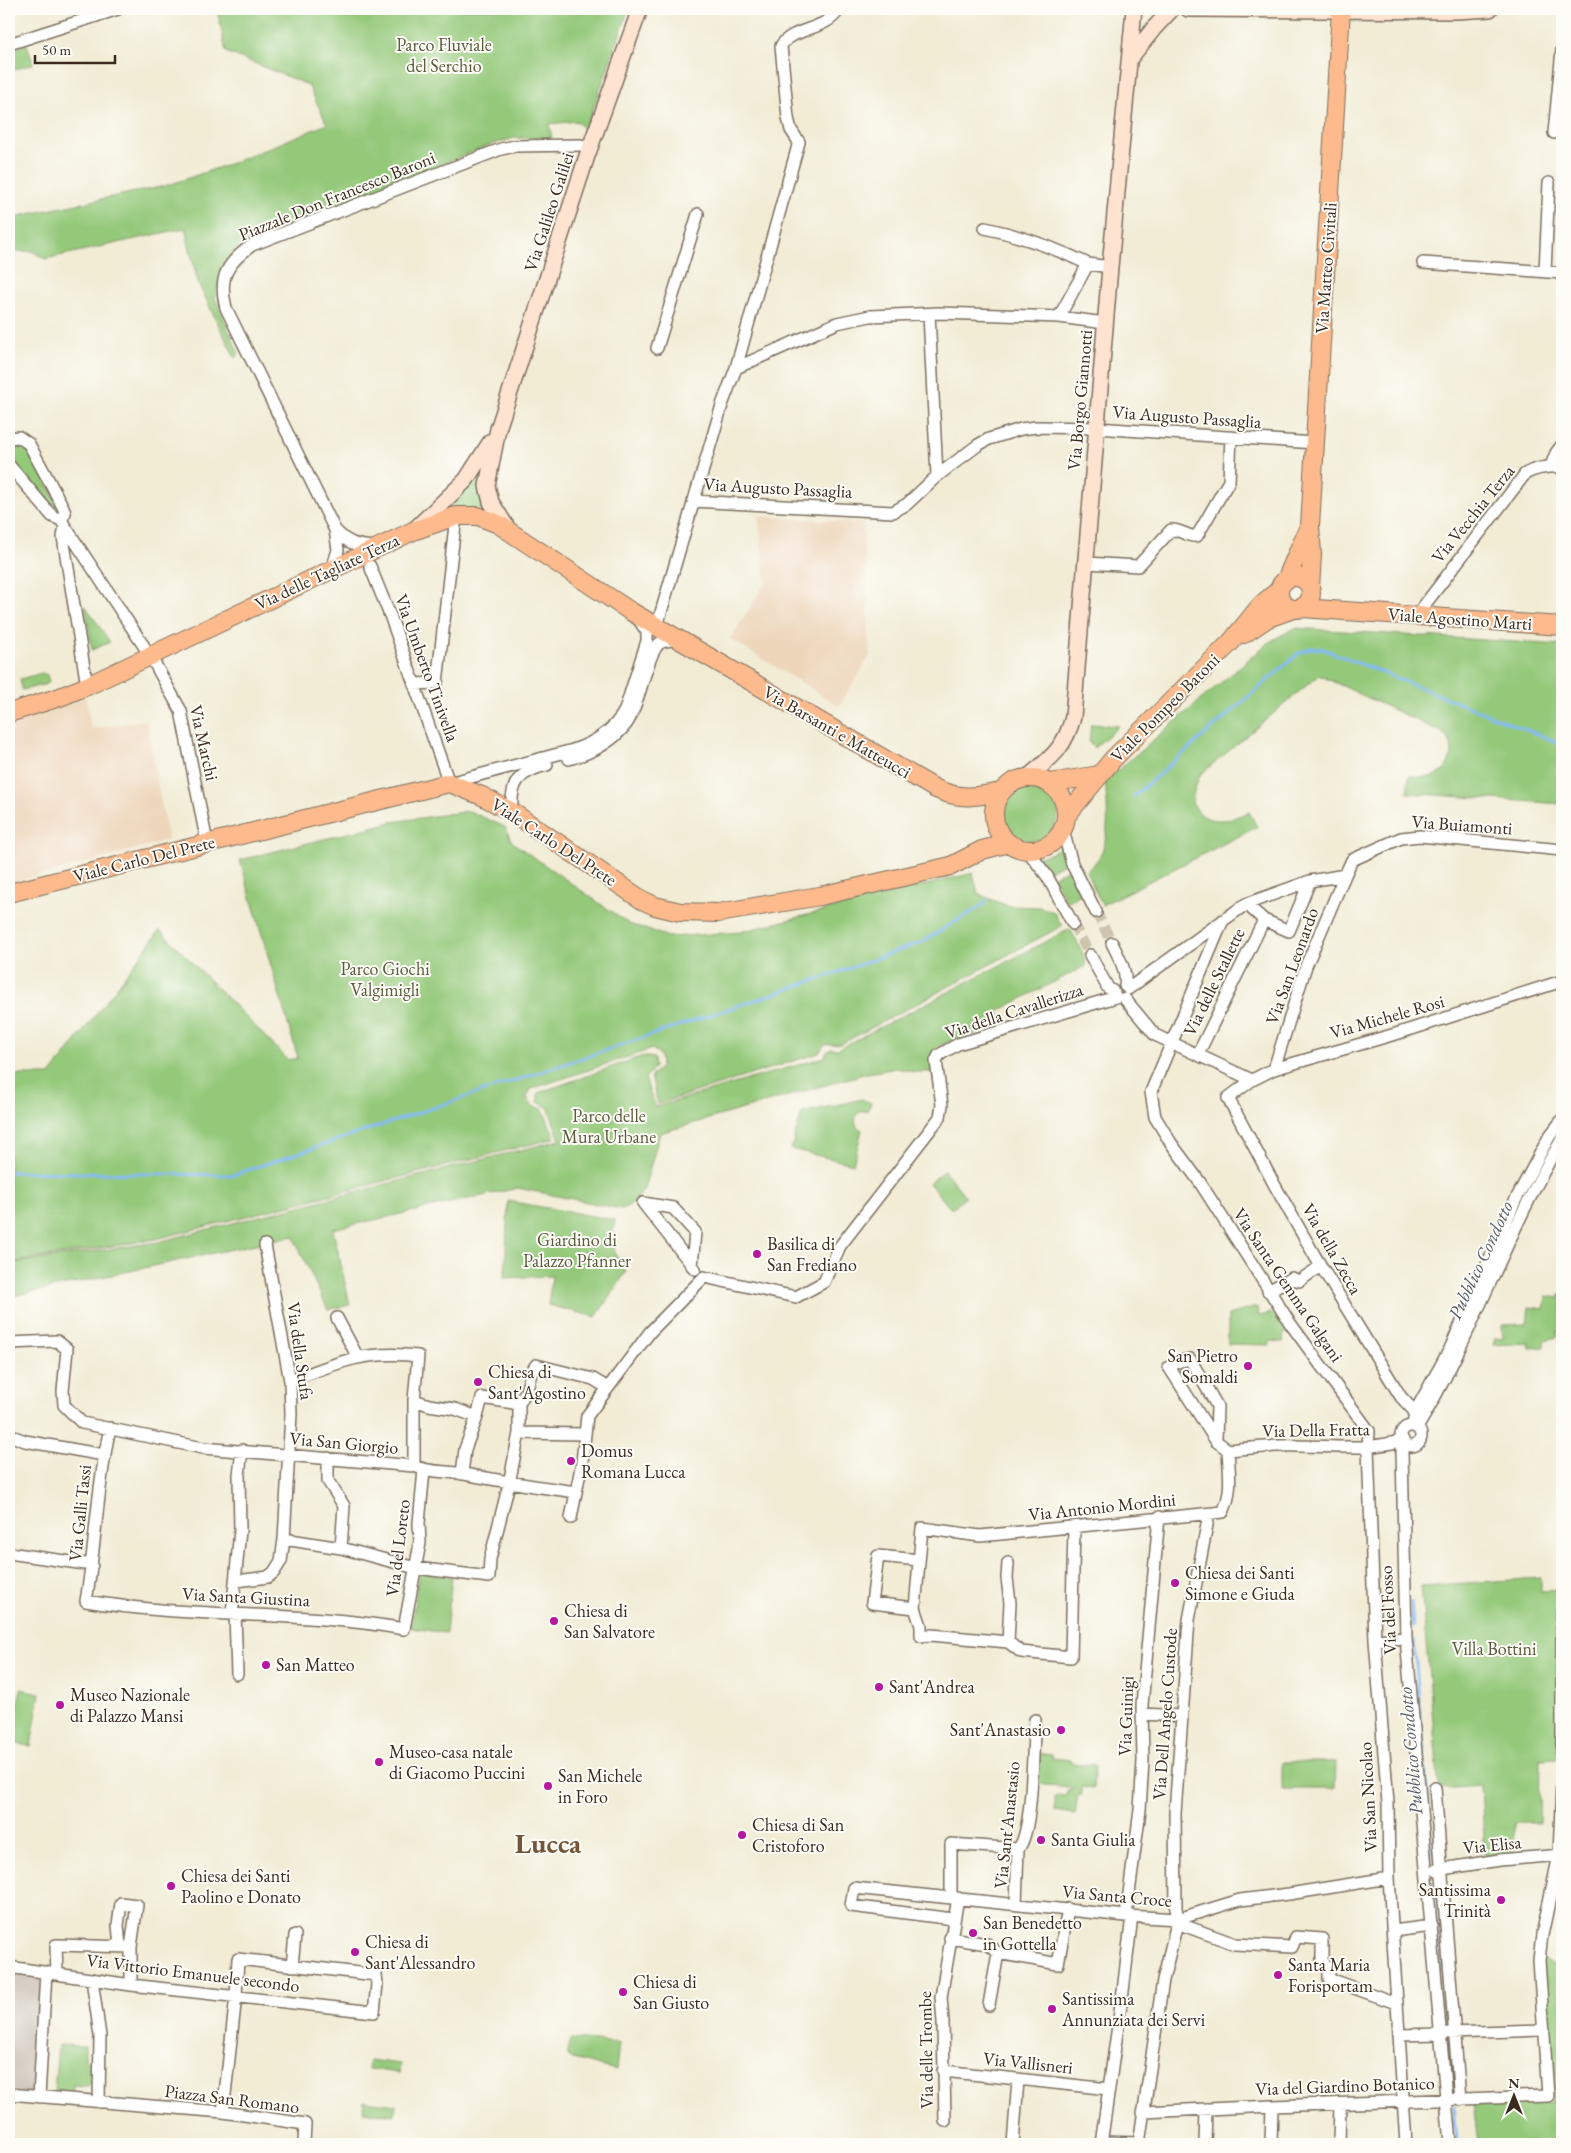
<svg xmlns="http://www.w3.org/2000/svg" width="1571" height="2153" font-family="'EB Garamond',serif">
  <style>
    .built { fill: #eed6bb }
    .industrial { fill: #ccc2b9 }
    .green { fill: #94c97a; stroke: #687a4c }
    .lines { fill: none; stroke-linecap: round; stroke-linejoin: round }
    .stream { stroke: #84baf3; stroke-width: 3 }
    .street-tunnel { stroke: #cdc5b0; stroke-width: 11; stroke-dasharray: 11 5.5; stroke-linecap: butt }
    .street-casing { stroke: #7b6e5e; stroke-width: 14 }
    .secondary-casing { stroke: #7b6e5e; stroke-width: 18 }
    .primary-casing { stroke: #7b6e5e; stroke-width: 20 }
    .street { stroke: #fff; stroke-width: 11 }
    .secondary { stroke: #fee3d1; stroke-width: 15 }
    .primary { stroke: #fcba8d; stroke-width: 18 }
    .poi-dot { fill: #b5179e; stroke: #fdfcf7; stroke-width: 2 }
    .labels { text-anchor: middle; stroke-width: 4; stroke-linejoin: round; paint-order: stroke }
    .park-label { font-size: 18px; fill: #565a3a; stroke: #fdfcf7 }
    .street-label { font-size: 18px; fill: #3b2a1e; stroke: #fdfcf7 }
    .poi-label { font-size: 18px; fill: #3b2a1e; stroke: #fdfcf7; text-anchor: start }
    .water-label { font-size: 19px; font-style: italic; fill: #555c69; stroke: #fdfcf7 }
    .town-label { font-size: 28px; font-weight: bold; fill: #71563b; stroke: #fdfcf7 }
  </style>
  <rect width="100%" height="100%" fill="#fdfcf7"/>
  <filter id="ink" filterUnits="userSpaceOnUse"><feTurbulence type="fractalNoise" baseFrequency=".02" numOctaves="2"/><feDisplacementMap in="SourceGraphic" scale="10" xChannelSelector="R" yChannelSelector="G"/><feConvolveMatrix kernelMatrix="1 2 1 2 8 2 1 2 1" color-interpolation-filters="sRGB"/></filter>
  <filter id="wash" filterUnits="userSpaceOnUse"><feTurbulence type="fractalNoise" baseFrequency=".0096" numOctaves="4" result="noise"/><feDisplacementMap in="SourceGraphic" scale="20" xChannelSelector="R" yChannelSelector="G"/><feGaussianBlur stdDeviation="1.12" result="paint"/><feColorMatrix in="noise" values="0 0 0 0 0 0 0 0 0 0 0 0 0 0 0 0 0 1.4 0 .05"/><feComposite in="paint" operator="in"/></filter>
  <g filter="url(#wash)">
    <rect width="100%" height="100%" fill="#f2ecd5"/>
    <path class="built" d="M758,516L863,523L870,656L839,706L730,639L766,582Z
      M86,698L91,729L146,720L168,840L9,884V723Z"/>
    <path class="industrial" d="M9,1973L45,1977L35,2094L9,2091Z"/>
    <path class="green" d="M217,9H629L585,131L577,121L549,124L552,138H514L490,145L241,245L222,264L215,298L239,354L235,358L198,283L185,228L45,259L32,251L9,252V218L165,186L232,163L327,124L308,85L226,52Z
      M27,44L33,64L9,71V51Z
      M12,442L23,443L61,508L59,513L55,514L9,459V445Z
      M480,468H483L491,511L459,508L446,510L463,492Z
      M85,605L110,642L92,650Z
      M1295,628L1562,645V804L1407,793L1409,776L1432,777L1445,770L1452,755L1451,743L1443,733L1319,675L1200,775L1194,791L1192,802C1195,806 1198,813 1202,815C1216,825 1235,818 1249,812L1257,827L1102,905L1086,871C1113,854 1108,809 1105,781L1269,642Z
      M42,673L47,675L49,682L47,684L22,690L20,679Z
      M1091,724L1119,726L1094,748L1089,743Z
      M1002 813a28 28 0 1 1 56 0a28 28 0 1 1-56 0Z
      M469,811L505,827L512,842L629,924L669,937L740,932L973,873L978,894L1008,906L1039,907L1054,912L1062,926L841,1044L824,1045L819,1053L658,1104L651,1076L661,1067L660,1055L652,1049L531,1089L527,1097L532,1106L543,1109L555,1138L156,1239L9,1263V1075H50L160,930L288,1060L298,1058L240,860L392,822Z
      M1062,845L1067,862L1048,871L1039,857L1052,853Z
      M1070,868L1083,893L1067,902L1053,877Z
      M1070,929L1085,957V966L998,1011L1003,1024L938,1046C930,1054 931,1061 932,1072H914L897,1068L867,1073L660,1133L644,1189L635,1202L622,1209L518,1188L333,1229L350,1305L328,1310L293,1236L9,1297V1264L158,1242L560,1140L548,1107L538,1102V1093L643,1056L654,1058L655,1067L645,1078L655,1107L825,1057L826,1053L830,1049H838Z
      M862,1099L871,1103L867,1111C856,1111 853,1117 857,1127L862,1130L853,1164L791,1149L802,1113Z
      M944,1170L966,1197L951,1209L929,1183Z
      M508,1201L615,1220C611,1244 612,1252 626,1272L596,1317L548,1305L552,1276L505,1278Z
      M1561,1293H1562V1330L1557,1331L1558,1337L1544,1340V1347L1530,1348L1529,1343L1493,1345L1495,1338L1503,1339L1502,1325L1527,1324L1529,1307L1544,1309L1546,1296L1559,1298Z
      M1257,1307L1259,1316L1271,1313L1290,1333H1284L1283,1342L1270,1341V1345L1228,1344V1315Z
      M419,1572L452,1577L446,1633L411,1628Z
      M1541,1578V1591L1559,1590L1560,1758L1540,1759L1539,1823H1514V1853L1485,1858L1481,1786L1439,1789L1421,1586Z
      M21,1689L40,1693L31,1746L9,1743Z
      M1035,1753L1052,1755V1758L1070,1760V1763L1095,1765L1093,1789L1082,1787V1795H1078L1075,1814L1055,1811V1796L1057,1795L1066,1796L1067,1790H1071V1787L1034,1784Z
      M1282,1762H1336L1335,1789H1282Z
      M1543,1960L1562,1969V2144H1478L1473,2103L1552,2101L1541,1961Z
      M572,2039L619,2043L616,2070L569,2058L567,2053L569,2042Z
      M58,2045L85,2046V2060L97,2061L95,2083L89,2082L88,2086L73,2085L72,2094L54,2092Z
      M369,2060L400,2064L399,2073L368,2069Z
      M364,2101L396,2105L394,2115L363,2111Z"/>
    <g class="lines">
      <path class="stream" d="M1134,796L1299,653L1311,648L1323,649L1562,744
        M9,1172L233,1175L842,971L922,942L983,905L987,900
        M1519,1207L1541,1163
        M1411,1602L1413,1627
        M1414,1640L1433,1860
        M1435,1888L1447,2025
        M1448,2040L1453,2089
        M1454,2106L1457,2144"/>
    </g>
  </g>
  <g filter="url(#ink)">
    <g class="lines">
      <path class="street-tunnel" d="M1096,912L1112,943
        M1073,924L1090,955"/>
      <defs>
        <path id="street" d="M9,44L118,9
          M1554,133L1562,50
          M985,228C1022,236 1055,248 1088,264
          M1423,263L1562,273
          M1545,272L1549,183
          M929,314L937,476
          M1059,317L1088,264L1110,267
          M657,348L698,214
          M736,368L799,142L791,130L788,118L781,46C792,27 827,31 839,9
          M9,438L19,437L29,444L63,507L65,513L61,520L151,657L181,711L207,843
          M9,465L52,516L61,520
          M1551,466L1556,453L1562,445
          M693,501L893,512L907,504L937,476L978,445L989,439L1021,429L1036,427L1097,428L1314,443
          M65,526L63,537L87,686
          M335,530C348,544 357,546 375,547
          M1086,563L1138,566L1171,530C1181,529 1188,538 1197,536L1229,481L1231,437
          M370,566L391,618L449,783L573,750C594,743 614,731 625,710L647,641V632L639,620
          M332,569L338,550L335,530L226,308C218,277 227,263 252,245L501,149L515,146L581,145
          M1416,616L1525,474C1537,467 1549,466 1562,467
          M657,626L722,405L736,368L837,323L870,316L939,313L1059,317L1105,323
          M414,684L437,683L456,516
          M569,759C591,753 613,742 627,723C640,704 647,651 660,643C665,640 672,640 678,640
          M512,812C510,783 518,772 547,765
          M1063,830L1072,864L1096,912
          M1027,850L1047,876L1073,924
          M1246,904L1264,920L1289,931L1310,881
          M1223,920L1151,1092L1155,1117L1171,1143L1199,1181L1290,1323L1369,1431L1368,1448L1375,1640L1388,1803L1389,1878L1406,2144
          M1112,943C1119,958 1127,970 1125,986
          M1090,955L1108,988L1114,992
          M1128,989L1246,904L1310,881L1345,875L1352,860L1401,838L1420,836L1562,850
          M1125,999L1155,1035L1252,1080
          M1198,1054L1264,920
          M1274,1069L1306,966L1345,875
          M643,1203L673,1208L695,1232L692,1266
          M643,1203L695,1269
          M704,1277L796,1297L824,1282L840,1246L940,1117L942,1105L936,1061L939,1055L958,1044L1116,997
          M1268,1291L1292,1278L1299,1281L1321,1266
          M337,1318L357,1356
          M9,1343L57,1341L67,1349L63,1391L64,1405L82,1423L203,1448L414,1466C430,1473 447,1471 464,1474C501,1481 538,1487 576,1492
          M290,1381C338,1362 365,1350 418,1356L414,1400V1466
          M414,1400L429,1405L455,1409L477,1417L482,1398L519,1404
          M1415,1412L1401,1397L1316,1258L1274,1184L1228,1098L1252,1080L1274,1069L1399,1033L1562,981
          M1413,1426L1415,1412L1450,1349L1515,1201L1549,1137L1562,1120
          M1401 1436a10 10 0 1 1 20 0a10 10 0 1 1-20 0Z
          M110,1428C97,1485 96,1544 86,1601C191,1619 299,1610 404,1629L420,1543L419,1523L424,1470
          M1417,1428C1473,1335 1507,1231 1562,1139
          M519,1433L585,1434
          M9,1435L25,1441L104,1455
          M1216,1441L1217,1406L1190,1359L1180,1361L1169,1367L1216,1441L1228,1450
          M1404,1443L1402,1450L1406,1638L1450,2144
          M1228,1450C1251,1448 1275,1445 1298,1446C1334,1446 1368,1451 1403,1440
          M328,1458V1481L344,1506L341,1548
          M462,1474L465,1449L477,1417
          M571,1518L582,1462L587,1416L650,1332L704,1277
          M1074,1527L1071,1657L1021,1652L1008,1642L931,1635L921,1636V1626L915,1608L922,1528L980,1536L1223,1512C1233,1492 1229,1471 1228,1450
          M284,1539L341,1548L416,1568L489,1577L490,1559L509,1484L519,1433V1404L527,1389L531,1373L536,1365L593,1379L608,1388
          M9,1553L92,1565
          M1008,1563L1007,1578L1010,1603L1008,1642
          M237,1581L268,1577L274,1572L281,1561L284,1539L291,1414L290,1381L265,1245
          M915,1608L872,1603L878,1556L919,1560
          M232,1614L240,1530L239,1475L242,1450
          M235,1614L237,1674
          M1375,1640L1406,1638
          M1142,1714L1182,1716
          M1435,1788L1460,2100
          M1436,1870L1499,1860L1562,1855
          M951,1897V1844L1018,1849
          M1016,1904L1018,1849C1034,1831 1032,1746 1035,1720
          M1126,1916L1140,1810L1143,1761L1142,1705L1159,1517
          M953,1919L851,1906L854,1888L1126,1916L1178,1919L1240,1900L1289,1894L1389,1878
          M1178,1919L1176,1908L1175,1813L1189,1620L1209,1514
          M1177,1923L1235,1944L1292,1947L1296,1937L1322,1939V1960L1329,1970V1979L1396,2003
          M1393,1931L1432,1926
          M950,1938L987,1944L998,1953
          M120,1946L118,1925L121,1903L137,1905L131,1947
          M292,1966L295,1935
          M9,1967L131,1985L374,2012L377,1984L376,1975L238,1959L236,1996L223,2112
          M57,1973L56,1945L131,1947V1985
          M92,1979L100,2036L99,2102
          M989,2005L998,1953L1058,1964L1068,1909
          M1448,2033L1544,2030
          M1399,2035L1442,2034
          M943,2071L1109,2089
          M9,2094L223,2112L305,2124L304,2144
          M39,2097L46,1972
          M1143,2112L1272,2106L1548,2096L1539,1960L1542,1935L1559,1855L1562,1783V1613
          M945,2121L943,2022L941,1997L958,1898
          M1101,2142L1139,2143
          M1013,2144L1018,2080
          M1101,2144L1123,1991L1132,1916
          M1139,2144L1163,1980L1178,1919
          M1205,2144L1206,2109
          M1271,2144L1272,2106
          M1339,2144L1340,2104"/>
        <path id="secondary" d="M1188,9L1457,11L1490,9
          M1131,57L1155,27L1172,9
          M508,529L491,502L487,486L498,429L587,156L640,9
          M414,530L466,480L491,441
          M1028,777C1051,758 1065,748 1073,717L1110,267L1134,9"/>
        <path id="primary" d="M1279 593a16 16 0 1 1 32 0a16 16 0 1 1-32 0Z
          M1286,580L1308,529
          M1310,588L1312,555L1310,526L1341,9
          M1302,608L1562,626
          M1244,634L1268,618L1293,609
          M9,713L60,697L87,686L413,531L456,516H478L498,524L630,611L936,789C961,800 975,797 1001,792
          M994 814a36 36 0 1 1 72 0a36 36 0 1 1-72 0Z
          M1050,783L1099,775
          M1067,815L1113,759L1231,642L1261,605L1279,590
          M9,893L449,783L482,796L512,812L642,900L655,906L680,912L718,913L820,896L951,866L982,850L1009,843"/>
      </defs>
      <use href="#street" class="street-casing"/>
      <use href="#secondary" class="secondary-casing"/>
      <use href="#primary" class="primary-casing"/>
      <use href="#street" class="street"/>
      <use href="#secondary" class="secondary"/>
      <use href="#primary" class="primary"/>
    </g>
  </g>
  <g class="poi-dot">
    <circle cx="757" cy="1254" r="5"/>
    <circle cx="1248" cy="1366" r="5"/>
    <circle cx="478" cy="1382" r="5"/>
    <circle cx="571" cy="1461" r="5"/>
    <circle cx="1175" cy="1583" r="5"/>
    <circle cx="554" cy="1621" r="5"/>
    <circle cx="266" cy="1665" r="5"/>
    <circle cx="879" cy="1687" r="5"/>
    <circle cx="60" cy="1705" r="5"/>
    <circle cx="1061" cy="1730" r="5"/>
    <circle cx="379" cy="1762" r="5"/>
    <circle cx="548" cy="1786" r="5"/>
    <circle cx="742" cy="1835" r="5"/>
    <circle cx="1041" cy="1840" r="5"/>
    <circle cx="171" cy="1886" r="5"/>
    <circle cx="1501" cy="1900" r="5"/>
    <circle cx="973" cy="1933" r="5"/>
    <circle cx="355" cy="1952" r="5"/>
    <circle cx="1278" cy="1975" r="5"/>
    <circle cx="623" cy="1992" r="5"/>
    <circle cx="1052" cy="2009" r="5"/>
  </g>
  <g class="labels">
    <g class="park-label">
      <text x="444" y="51">Parco Fluviale<tspan x="444" dy="21">del Serchio</tspan></text>
      <text x="385" y="975">Parco Giochi<tspan x="385" dy="21">Valgimigli</tspan></text>
      <text x="609" y="1122">Parco delle<tspan x="609" dy="21">Mura Urbane</tspan></text>
      <text x="577" y="1246">Giardino di<tspan x="577" dy="21">Palazzo Pfanner</tspan></text>
      <text x="1494" y="1655">Villa Bottini</text>
    </g>
    <g class="street-label">
      <text transform="translate(337 196) rotate(-22)" y="6">Piazzale Don Francesco Baroni</text>
      <text transform="translate(549 212) rotate(-72)" y="6">Via Galileo Galilei</text>
      <text transform="translate(1326 268) rotate(-86)" y="6">Via Matteo Civitali</text>
      <text transform="translate(1080 400) rotate(-85)" y="6">Via Borgo Giannotti</text>
      <text transform="translate(1187 417) rotate(4)" y="6">Via Augusto Passaglia</text>
      <text transform="translate(778 488) rotate(3)" y="6">Via Augusto Passaglia</text>
      <text transform="translate(1473 514) rotate(-51)" y="6">Via Vecchia Terza</text>
      <text transform="translate(327 572) rotate(-25)" y="6">Via delle Tagliate Terza</text>
      <text transform="translate(1460 619) rotate(4)" y="6">Viale Agostino Marti</text>
      <text transform="translate(427 668) rotate(70)" y="6">Via Umberto Tinivella</text>
      <text transform="translate(1165 708) rotate(-45)" y="6">Viale Pompeo Batoni</text>
      <text transform="translate(837 732) rotate(30)" y="6">Via Barsanti e Matteucci</text>
      <text transform="translate(204 743) rotate(77)" y="6">Via Marchi</text>
      <text transform="translate(1462 825) rotate(4)" y="6">Via Buiamonti</text>
      <text transform="translate(554 842) rotate(33)" y="6">Viale Carlo Del Prete</text>
      <text transform="translate(144 859) rotate(-14)" y="6">Viale Carlo Del Prete</text>
      <text transform="translate(1292 966) rotate(-70)" y="6">Via San Leonardo</text>
      <text transform="translate(1214 982) rotate(-64)" y="6">Via delle Stallette</text>
      <text transform="translate(1014 1011) rotate(-18)" y="6">Via della Cavallerizza</text>
      <text transform="translate(1387 1017) rotate(-16)" y="6">Via Michele Rosi</text>
      <text transform="translate(1332 1249) rotate(60)" y="6">Via della Zecca</text>
      <text transform="translate(1288 1285) rotate(56)" y="6">Via Santa Gemma Galgani</text>
      <text transform="translate(300 1351) rotate(82)" y="6">Via della Stufa</text>
      <text transform="translate(1316 1430) rotate(-1)" y="6">Via Della Fratta</text>
      <text transform="translate(344 1443) rotate(5)" y="6">Via San Giorgio</text>
      <text transform="translate(1102 1507) rotate(-6)" y="6">Via Antonio Mordini</text>
      <text transform="translate(80 1513) rotate(-84)" y="6">Via Galli Tassi</text>
      <text transform="translate(398 1548) rotate(-83)" y="6">Via del Loreto</text>
      <text transform="translate(246 1597) rotate(3)" y="6">Via Santa Giustina</text>
      <text transform="translate(1388 1610) rotate(-93)" y="6">Via del Fosso</text>
      <text transform="translate(1165 1714) rotate(-86)" y="6">Via Dell Angelo Custode</text>
      <text transform="translate(1126 1716) rotate(-88)" y="6">Via Guinigi</text>
      <text transform="translate(1368 1797) rotate(-93)" y="6">Via San Nicolao</text>
      <text transform="translate(1007 1825) rotate(-84)" y="6">Via Sant'Anastasio</text>
      <text transform="translate(1492 1845) rotate(-6)" y="6">Via Elisa</text>
      <text transform="translate(1117 1896) rotate(5)" y="6">Via Santa Croce</text>
      <text transform="translate(193 1973) rotate(7)" y="6">Via Vittorio Emanuele secondo</text>
      <text transform="translate(926 2050) rotate(-91)" y="6">Via delle Trombe</text>
      <text transform="translate(1028 2063) rotate(6)" y="6">Via Vallisneri</text>
      <text transform="translate(1345 2086) rotate(-2)" y="6">Via del Giardino Botanico</text>
      <text transform="translate(232 2099) rotate(7)" y="6">Piazza San Romano</text>
    </g>
    <g class="poi-label">
      <text x="767" y="1250">Basilica di<tspan x="767" dy="21">San Frediano</tspan></text>
      <text x="1238" y="1362" text-anchor="end">San Pietro<tspan x="1238" dy="21">Somaldi</tspan></text>
      <text x="488" y="1378">Chiesa di<tspan x="488" dy="21">Sant'Agostino</tspan></text>
      <text x="581" y="1457">Domus<tspan x="581" dy="21">Romana Lucca</tspan></text>
      <text x="1185" y="1579">Chiesa dei Santi<tspan x="1185" dy="21">Simone e Giuda</tspan></text>
      <text x="564" y="1617">Chiesa di<tspan x="564" dy="21">San Salvatore</tspan></text>
      <text x="276" y="1671">San Matteo</text>
      <text x="889" y="1693">Sant'Andrea</text>
      <text x="70" y="1701">Museo Nazionale<tspan x="70" dy="21">di Palazzo Mansi</tspan></text>
      <text x="1051" y="1736" text-anchor="end">Sant'Anastasio</text>
      <text x="389" y="1758">Museo-casa natale<tspan x="389" dy="21">di Giacomo Puccini</tspan></text>
      <text x="558" y="1782">San Michele<tspan x="558" dy="21">in Foro</tspan></text>
      <text x="752" y="1831">Chiesa di San<tspan x="752" dy="21">Cristoforo</tspan></text>
      <text x="1051" y="1846">Santa Giulia</text>
      <text x="181" y="1882">Chiesa dei Santi<tspan x="181" dy="21">Paolino e Donato</tspan></text>
      <text x="1491" y="1896" text-anchor="end">Santissima<tspan x="1491" dy="21">Trinità</tspan></text>
      <text x="983" y="1929">San Benedetto<tspan x="983" dy="21">in Gottella</tspan></text>
      <text x="365" y="1948">Chiesa di<tspan x="365" dy="21">Sant'Alessandro</tspan></text>
      <text x="1288" y="1971">Santa Maria<tspan x="1288" dy="21">Forisportam</tspan></text>
      <text x="633" y="1988">Chiesa di<tspan x="633" dy="21">San Giusto</tspan></text>
      <text x="1062" y="2005">Santissima<tspan x="1062" dy="21">Annunziata dei Servi</tspan></text>
    </g>
    <g class="water-label">
      <text transform="translate(1480 1260) rotate(-65)" y="7">Pubblico Condotto</text>
      <text transform="translate(1410 1751) rotate(-95)" y="7">Pubblico Condotto</text>
    </g>
    <g class="town-label">
      <text x="548" y="1853">Lucca</text>
    </g>
  </g>
  <rect width="1571" height="2153" fill="none" stroke="#fdfcf7" stroke-width="30"/>
  <g transform="translate(1514 2096)" stroke="#fdfcf7" stroke-width="4" paint-order="stroke">
  <path d="M0-4L9 19L0 12L-9 19Z" fill="#3b2a1e"/>
  <text y="-8" font-size="14" font-weight="bold" text-anchor="middle" fill="#3b2a1e">N</text>
  </g>
  <path d="M35 55v8h80v-8" fill="none" stroke="#3b2a1e" stroke-width="2.5"/>
  <text x="42" y="55" font-size="15" fill="#3b2a1e" stroke="#fdfcf7" stroke-width="4" paint-order="stroke">50 m</text>
</svg>
